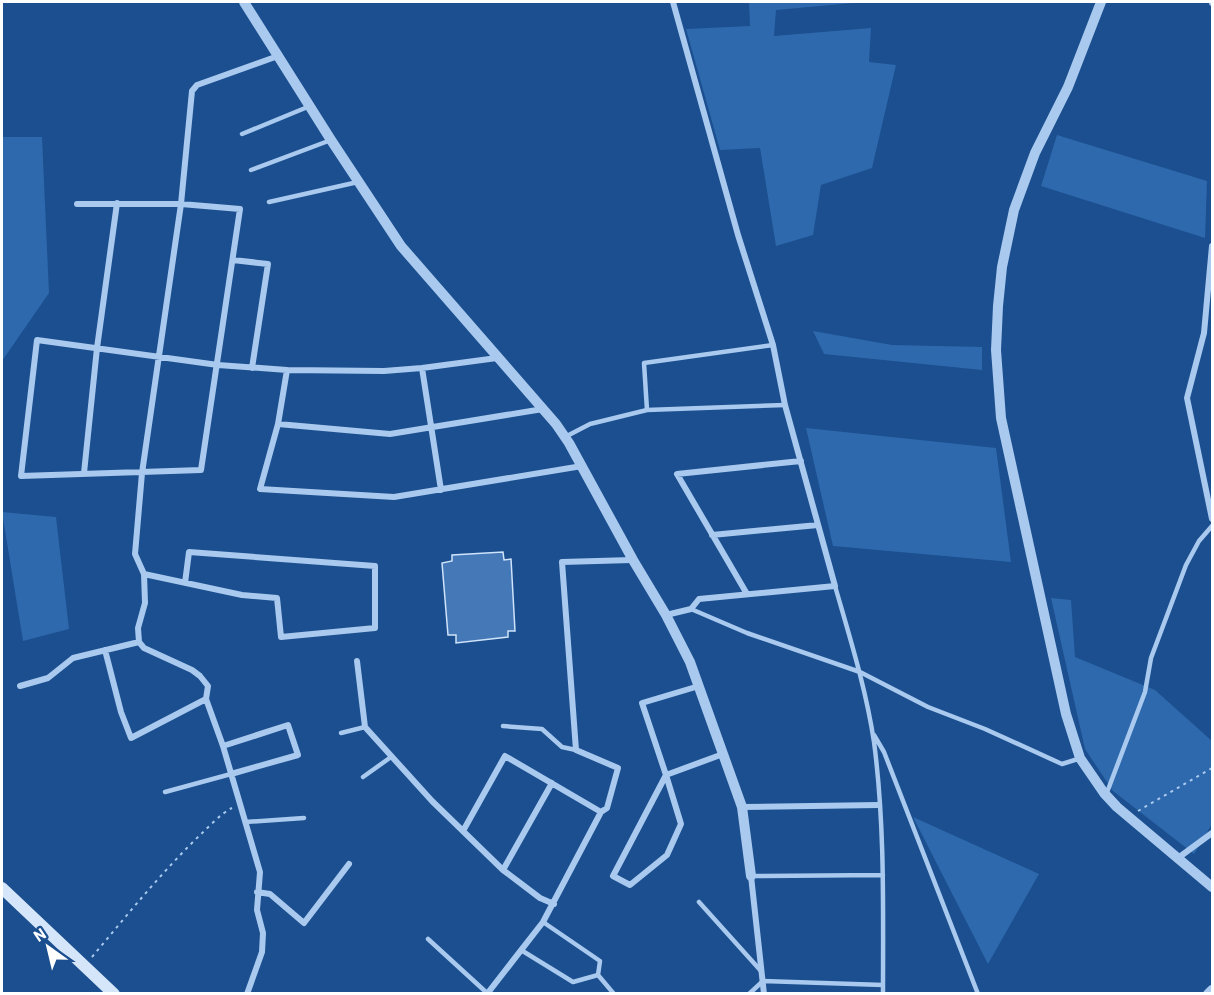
<svg xmlns="http://www.w3.org/2000/svg" width="1214" height="995" font-family="Barlow,sans-serif">
  <style>
    .green { fill: #2e69ad }
    .building { fill: #4478b7; stroke: #cfe3fa; stroke-width: 1.5 }
    .lines { fill: none; stroke-linecap: round; stroke-linejoin: round }
    .path { stroke: #a9c9ee; stroke-width: 2; stroke-dasharray: 3 4.5; stroke-linecap: butt }
    .service { stroke: #a9c9ee; stroke-width: 4.5 }
    .minor { stroke: #a9c9ee; stroke-width: 6 }
    .tertiary { stroke: #a9c9ee; stroke-width: 10 }
    .secondary { stroke: #d6e6fa; stroke-width: 12 }
  </style>
  <rect width="100%" height="100%" fill="#1b4f8f"/>
  <path class="green" d="M749,2H864L776,10L774,36L871,28L869,62L896,65L872,168L821,185L813,235L776,246L760,148L720,150L686,29L750,26Z
    M1057,135L1207,181L1205,238L1041,186Z
    M2,137H42L49,293L2,361Z
    M813,331L892,345L982,347V370L824,354Z
    M806,428L996,448L1011,562L833,546Z
    M2,512L56,517L69,629L23,641Z
    M1051,598L1071,600L1075,657L1155,690L1212,741V824L1194,854L1113,791L1085,749Z
    M913,817L1039,874L988,964Z"/>
  <path class="building" d="M503,552L504,560L511,559L515,631H508V637L456,643V635H448L442,563L452,561V555Z"/>
  <g class="lines">
    <path class="path" d="M1138,811L1212,768
      M92,957C127,915 161,873 200,835C210,826 220,814 232,808"/>
    <path class="service" d="M242,134L310,106
      M251,170L331,140
      M269,202L358,182
      M647,410L644,363L773,345
      M565,437L590,424L647,410L785,405
      M835,586C850,638 866,689 874,742C885,825 883,910 883,994
      M691,609L747,633L860,672L928,707L985,729L1062,764L1078,759
      M503,726L542,729L562,747L576,750
      M341,733L365,727
      M874,735L884,752L978,994
      M363,777L391,757
      M165,792L231,774
      M1106,795L1145,692L1151,658L1186,565L1199,541L1212,526
      M245,822L304,818
      M751,876L883,875
      M699,902L761,971
      M543,922L600,961L598,975
      M428,939L487,993
      M521,950L573,982L598,975L614,994
      M749,994L763,981L883,985"/>
    <path class="minor" d="M1212,2V3
      M77,204H181L240,209L201,470L21,476L37,340L218,365L287,370L384,371L422,368L497,358
      M1212,246L1204,333L1187,398L1212,519
      M233,260L268,264L252,368
      M422,368L441,490
      M287,370L278,424L260,489L394,497L582,466
      M278,424L390,434L543,409
      M84,473L97,348L117,203
      M712,535L818,525
      M144,574L242,595L277,598L281,637L375,628V566L189,552L185,583
      M747,594L677,474L801,461
      M666,615L691,609L699,599L835,586L785,405L773,345L738,235L673,2
      M105,650L121,712L131,738L206,699
      M357,661L365,727L432,801L503,870L540,898L554,904
      M20,686L48,678L73,658L139,642
      M699,686L642,703L666,775L723,754
      M223,746L288,725L298,755L231,774
      M666,775L681,824L667,855L630,885L613,876Z
      M742,807L879,805
      M601,812L607,808L618,768L576,750L562,562L632,560
      M463,831L505,756L601,812L543,922L487,994
      M1178,858L1212,833
      M503,870L552,783
      M751,876L764,994
      M257,892L270,894L304,923L349,864
      M247,994L262,952L263,933L257,910L260,872L223,746L206,699L208,686L200,676L192,670L144,648L139,642L138,628L145,603L144,574L135,554L142,473L181,204L192,91L197,85L278,56"/>
    <path class="tertiary" d="M244,2L331,140L401,246L556,424L569,443L633,560L666,615L690,662L742,807L751,876
      M1101,2L1068,87L1035,153L1014,210L1002,267L998,306L996,350L1001,418L1066,714L1080,758L1104,793L1117,807L1212,887
      M1208,994L1212,990"/>
    <path class="secondary" d="M2,888L114,994"/>
  </g>
  <rect width="1214" height="995" fill="none" stroke="#ffffff" stroke-width="6"/>
  <g transform="translate(48 947) rotate(326)" stroke="#1b4f8f" stroke-width="4.5" paint-order="stroke">
  <path d="M0-4.5L10 22L0 15L-10 22Z" fill="#ffffff"/>
  <text y="-9" font-size="16" font-weight="bold" text-anchor="middle" fill="#ffffff">N</text>
  </g>
</svg>
